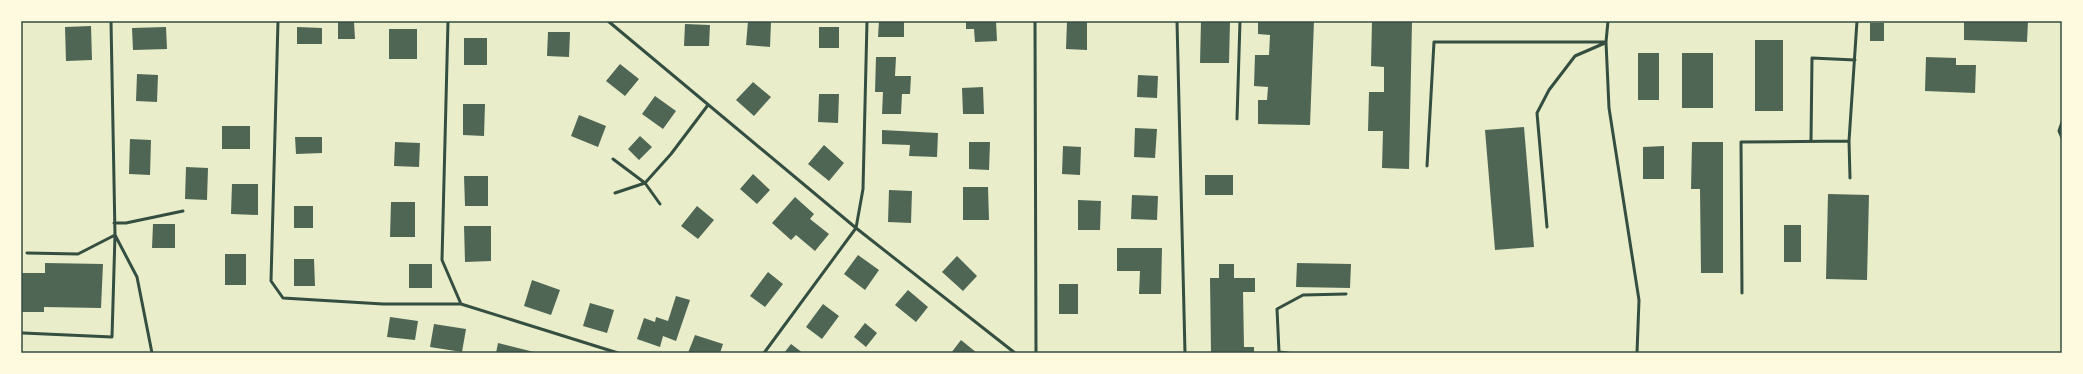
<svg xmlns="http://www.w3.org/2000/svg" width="2083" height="374" font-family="'Nunito Sans',sans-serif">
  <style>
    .building { fill: #4f6655 }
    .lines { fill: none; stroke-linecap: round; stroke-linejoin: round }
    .service { stroke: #344e41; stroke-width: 3 }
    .neatline { fill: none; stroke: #344e41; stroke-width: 1.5 }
  </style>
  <rect width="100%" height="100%" fill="#e9edc9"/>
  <path class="building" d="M748,21L771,22L770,47L746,45Z
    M879,21H904V37H878Z
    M966,21H996L997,41L975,42L974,29H966Z
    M1067,21H1087V50L1066,49Z
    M1201,21L1230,22L1229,63H1200Z
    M1258,21H1314L1310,125L1258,124V100H1267L1268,87L1254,86L1255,55H1269L1270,35L1258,34Z
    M1372,21H1412L1409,169L1382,168L1383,131H1368L1369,92H1384V67L1371,66Z
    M1964,21H2028L2027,42L1964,40Z
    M338,22H354L355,39H338Z
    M1870,23H1884V41H1870Z
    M685,24L710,25L709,46H684Z
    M91,26L92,60L66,61L65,27Z
    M166,27L167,49L133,50L132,28Z
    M297,27L322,28V44H297Z
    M819,27H839V48H819Z
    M389,29H417V59H389Z
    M548,32H570L569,57L547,56Z
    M464,38H487V65H464Z
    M1755,40H1783V111H1755Z
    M1638,53H1659V100H1638Z
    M1682,53H1713V108H1682Z
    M876,57H896L895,76H911L910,94H902L901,114H882L883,92H875Z
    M1926,57L1956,58V65H1976L1975,93L1925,91Z
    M620,64L639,79L625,96L606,81Z
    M137,74L158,75L157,102L136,101Z
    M1138,75L1158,76L1157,98L1137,97Z
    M753,82L771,97L754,116L736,100Z
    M983,87L984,114H963L962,88Z
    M819,94H839L838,123L818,122Z
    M655,96L676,111L663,129L642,114Z
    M463,104H485L484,136L463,135Z
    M579,115L606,126L598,147L571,136Z
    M222,126H250V149H222Z
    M1524,127L1534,247L1495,250L1485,130Z
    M1135,128L1157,129L1155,158L1134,157Z
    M882,130L938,133L937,157L909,156L910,145L882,144Z
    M640,136L652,147L639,160L628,149Z
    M295,137H322V153L296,154Z
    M130,139L151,140L150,175L129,174Z
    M395,142L420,143L419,167L394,166Z
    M969,142H990L989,170L969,169Z
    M1692,142H1723V273H1701L1700,189H1691Z
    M824,145L844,163L829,181L808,164Z
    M1063,146L1081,147L1080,175L1062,174Z
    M1664,146V179H1643V147Z
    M186,167L208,168L207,200L185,199Z
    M753,174L770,190L757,204L740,189Z
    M1205,175H1233V195H1205Z
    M464,176H488V206H465Z
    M232,184H258V215L231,214Z
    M963,187H988L989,220H963Z
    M889,190L912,191L911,223L888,222Z
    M1828,194L1869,195L1867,280L1826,279Z
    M1132,195L1158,196L1157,220L1131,219Z
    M795,197L814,214L810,219L829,234L815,251L796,235L791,240L772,223Z
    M1078,200L1101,201L1100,230H1078Z
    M391,202H415V237H390Z
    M294,206H313V228H294Z
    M697,206L714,220L698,239L681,226Z
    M153,224H175V248H152Z
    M1784,225H1801V262H1784Z
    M464,226H491V261L465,262Z
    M1117,248H1162L1161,294H1139L1140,271H1117Z
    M225,254H246V285H225Z
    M858,255L879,270L865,290L844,274Z
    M957,256L977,276L963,291L942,272Z
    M294,259H314L315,286H294Z
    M45,263L103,264L101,308L44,307V312H21V273H45Z
    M1297,263L1351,264L1350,288L1296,287Z
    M409,264H432V288H409Z
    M1219,264H1234V278H1255V292H1243L1244,347H1254V353H1211L1210,278H1219Z
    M768,272L783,284L765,307L750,296Z
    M532,280L560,290L551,315L524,306Z
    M1059,284H1078V314H1059Z
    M908,290L928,307L916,322L895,305Z
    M676,296L690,300L676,341L663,336L660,347L637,339L644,318L655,322L656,317L668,321Z
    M590,303L614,310L607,333L583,326Z
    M823,304L839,316L822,339L806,327Z
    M390,317L418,321L415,340L387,337Z
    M865,323L877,333L866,347L854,337Z
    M434,324L466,329L462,352L430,347Z
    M695,335L723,344L720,353H688Z
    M961,340L977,353H951Z
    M498,343L534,352V353H496Z
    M791,344L803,353H784Z"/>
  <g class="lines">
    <path class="service" d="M111,21L115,235L137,277L152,353
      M278,21L271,281L283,298L383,304H461L618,353
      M448,21L442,260L461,304
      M608,21L856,228L1015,353
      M1035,21L1036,353
      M1177,21L1185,353
      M1608,21L1606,42L1609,108L1639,300L1637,353
      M1237,119L1240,21
      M2062,122L2059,131L2062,138
      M1811,141L1812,58L1855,60
      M1849,141L1857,21
      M613,159L645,183L660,204
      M1427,166L1434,42H1606
      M615,193L645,183L671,154L708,105
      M114,223H126L183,211
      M1547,227L1537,113L1549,90L1575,56L1605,43
      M1742,293L1741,142L1849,141L1850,178
      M23,333L112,337L115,235L78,254L27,253
      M764,353L856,228L863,189L867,21
      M1288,353L1279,352L1277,309L1303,295L1346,294"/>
  </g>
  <rect width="2083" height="374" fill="none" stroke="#fefae0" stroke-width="44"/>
  <rect x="22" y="22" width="2039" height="330" class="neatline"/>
</svg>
